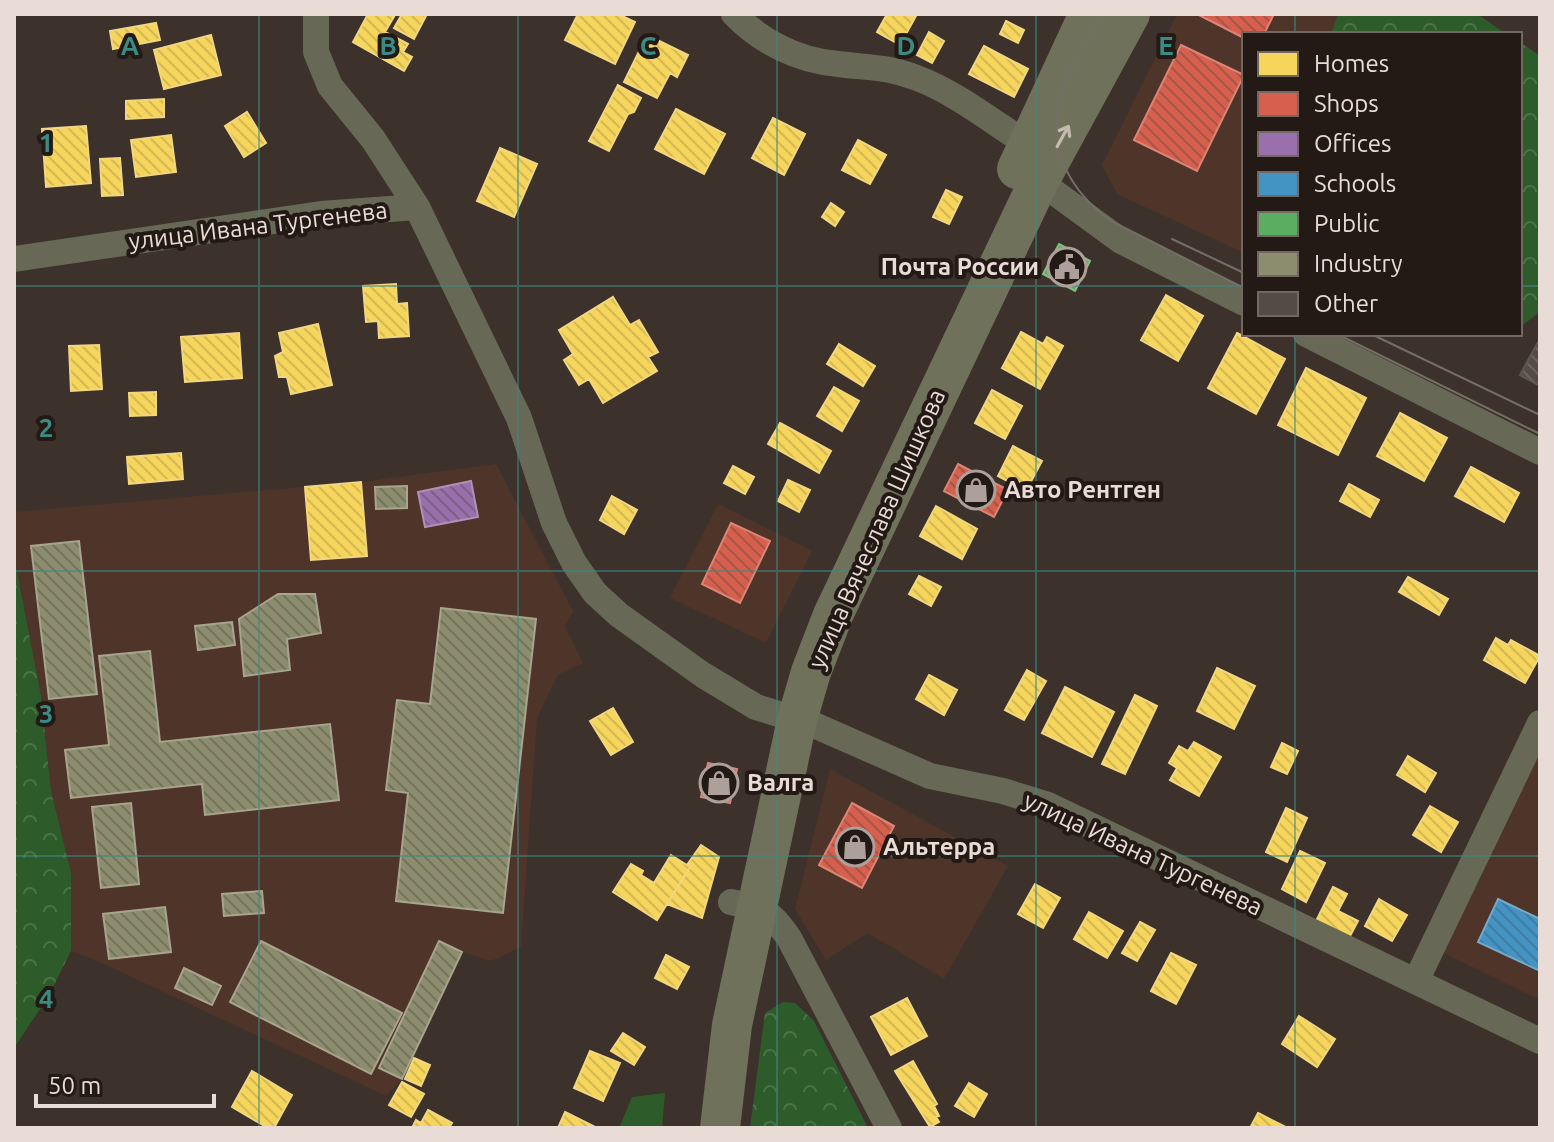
<svg xmlns="http://www.w3.org/2000/svg" width="1554" height="1142" font-family="Ubuntu,sans-serif">
  <style>
    .built { fill: #4f3429 }
    .forest { fill: url(#forest-crowns) }
    .park { fill: #2d5c2a }
    .homes { fill: url(#homes-back-hatch); stroke: #f2d780; stroke-width: 2 }
    .shops { fill: url(#shops-back-hatch); stroke: #dc8576; stroke-width: 2 }
    .offices { fill: url(#offices-back-hatch); stroke: #b190b8; stroke-width: 2 }
    .schools { fill: url(#schools-back-hatch); stroke: #75a9c8; stroke-width: 2 }
    .public { fill: url(#public-back-hatch); stroke: #85bc84; stroke-width: 2 }
    .industry { fill: url(#industry-back-hatch); stroke: #a8a48d; stroke-width: 2 }
    .building { fill: url(#building-back-hatch); stroke: #5f5650; stroke-width: 2 }
    .lines { fill: none; stroke-linecap: round; stroke-linejoin: round }
    .minor { stroke: #686857; stroke-width: 26 }
    .primary { stroke: #70715b; stroke-width: 40 }
    .tram { stroke: #736f65; stroke-width: 2 }
    .oneway { stroke: #c5bbb0 }
    .grid { fill: none; stroke: #3b8a83; stroke-width: 2; stroke-opacity: 0.55 }
    .labels { text-anchor: middle; stroke-width: 8; stroke-linejoin: round; paint-order: stroke }
    .street-label { font-size: 24px; fill: #e9dbd5; stroke: #231915 }
    .poi-label { font-size: 24px; font-weight: bold; fill: #e9dbd5; stroke: #231915; text-anchor: start }
    .grid-label { font-size: 26px; text-anchor: middle; font-weight: bold; fill: #3b8a83; stroke: #231915; stroke-width: 8; stroke-linejoin: round; paint-order: stroke }
  </style>
  <defs>
    <pattern id="forest-crowns" width="20" height="18" patternUnits="userSpaceOnUse" patternTransform="scale(2)"><rect width="20" height="18" fill="#2d5c2a"/><path d="M2 6a3 3 0 1 1 6 0M12 15a3 3 0 1 1 6 0" fill="none" stroke="#4b7348"/></pattern>
    <pattern id="homes-back-hatch" width="6" height="6" patternUnits="userSpaceOnUse" patternTransform="scale(2)"><rect width="6" height="6" fill="#f6d55c"/><path d="M-1 5l2 2M0 0l6 6M5-1l2 2" fill="none" stroke="#d3b856"/></pattern>
    <pattern id="shops-back-hatch" width="6" height="6" patternUnits="userSpaceOnUse" patternTransform="scale(2)"><rect width="6" height="6" fill="#d6604d"/><path d="M-1 5l2 2M0 0l6 6M5-1l2 2" fill="none" stroke="#a45648"/></pattern>
    <pattern id="offices-back-hatch" width="6" height="6" patternUnits="userSpaceOnUse" patternTransform="scale(2)"><rect width="6" height="6" fill="#9970ab"/><path d="M-1 5l2 2M0 0l6 6M5-1l2 2" fill="none" stroke="#7c6086"/></pattern>
    <pattern id="schools-back-hatch" width="6" height="6" patternUnits="userSpaceOnUse" patternTransform="scale(2)"><rect width="6" height="6" fill="#4393c3"/><path d="M-1 5l2 2M0 0l6 6M5-1l2 2" fill="none" stroke="#447b9c"/></pattern>
    <pattern id="public-back-hatch" width="6" height="6" patternUnits="userSpaceOnUse" patternTransform="scale(2)"><rect width="6" height="6" fill="#5aae61"/><path d="M-1 5l2 2M0 0l6 6M5-1l2 2" fill="none" stroke="#548e57"/></pattern>
    <pattern id="industry-back-hatch" width="6" height="6" patternUnits="userSpaceOnUse" patternTransform="scale(2)"><rect width="6" height="6" fill="#8c8c6e"/><path d="M-1 5l2 2M0 0l6 6M5-1l2 2" fill="none" stroke="#74725e"/></pattern>
    <pattern id="building-back-hatch" width="6" height="6" patternUnits="userSpaceOnUse" patternTransform="scale(2)"><rect width="6" height="6" fill="#544b45"/><path d="M-1 5l2 2M0 0l6 6M5-1l2 2" fill="none" stroke="#6d645f"/></pattern>
  </defs>
  <rect width="100%" height="100%" fill="#3d312c"/>
  <path class="built" d="M1177,14H1365L1355,34H1244V253L1117,194L1102,165Z
    M496,464L573,611L565,626L583,663L558,675L537,718L521,947L491,961L462,952L402,1079L386,1096L91,958L71,951V873L51,791L41,696L14,556V512L361,482Z
    M718,504L812,551L766,643L670,598Z
    M1540,751V1000L1444,953Z
    M830,769L1008,866L944,979L868,933L826,960L795,909Z"/>
  <path class="forest" d="M1338,14H1477L1506,34H1331Z
    M1520,42L1540,56V312L1520,327Z
    M14,556L41,696L51,791L71,873V951L48,997L14,1048Z
    M783,1002L795,1003L814,1021L868,1128H750L765,1013Z"/>
  <path class="park" d="M665,1093L662,1128H619L632,1097Z"/>
  <path class="homes" d="M368,14L395,15L385,32L408,44L403,52L412,57L404,71L353,42Z
    M402,14H427L414,39L394,28Z
    M578,14H618L635,22L615,64L565,40Z
    M887,14L916,16L900,45L877,32Z
    M1006,21L1024,30L1018,43L1000,34Z
    M156,23L160,40L113,49L110,31Z
    M929,32L944,41L932,63L917,55Z
    M211,35L221,75L164,89L154,50Z
    M647,35L688,55L677,77L670,73L657,98L624,82Z
    M984,46L1028,69L1014,97L969,74Z
    M618,85L641,98L634,112L628,114L609,151L589,141Z
    M164,99V117L126,119V101Z
    M676,109L725,134L704,174L655,149Z
    M247,112L266,143L244,157L225,126Z
    M773,118L805,134L784,175L752,158Z
    M86,126L91,183L46,187L42,129Z
    M171,135L176,172L136,177L131,140Z
    M858,140L886,155L870,184L842,170Z
    M500,148L537,164L514,217L477,201Z
    M120,158L123,195L102,196L100,159Z
    M946,190L962,197L949,224L933,217Z
    M831,203L844,212L835,226L822,217Z
    M396,284L397,304L407,303L409,336L379,338L378,321L366,322L363,286Z
    M1166,295L1203,316L1178,361L1141,340Z
    M613,297L630,325L639,320L658,352L648,357L657,371L603,403L589,379L579,385L564,360L573,354L559,330Z
    M318,324L332,385L291,394L287,377H279L275,356L283,352L279,333Z
    M1021,332L1043,344L1047,337L1063,346L1040,389L1002,368Z
    M239,333L242,378L185,382L181,337Z
    M1237,333L1285,359L1256,414L1208,388Z
    M839,344L875,366L863,386L827,364Z
    M99,345L102,389L71,391L69,346Z
    M1306,368L1366,398L1338,455L1278,425Z
    M834,387L859,401L842,431L817,416Z
    M992,390L1022,406L1005,439L975,423Z
    M156,392V415L130,416L129,393Z
    M1400,413L1447,438L1424,481L1377,456Z
    M780,423L831,451L819,473L768,444Z
    M1013,446L1042,461L1026,491L998,476Z
    M181,453L183,479L129,484L127,457Z
    M733,466L754,477L745,494L724,483Z
    M1471,467L1519,493L1504,522L1455,496Z
    M788,480L810,490L799,512L778,501Z
    M361,482L367,556L311,560L305,487Z
    M1349,484L1379,500L1370,517L1340,501Z
    M612,496L637,510L624,534L600,520Z
    M936,506L977,529L962,559L920,536Z
    M919,576L941,587L931,606L909,594Z
    M1408,577L1448,599L1439,615L1399,592Z
    M1496,638L1508,645L1511,640L1540,656L1525,683L1484,660Z
    M1217,668L1255,686L1234,729L1197,711Z
    M1027,670L1046,681L1024,720L1005,710Z
    M929,675L957,690L944,715L916,699Z
    M1065,687L1114,712L1092,757L1042,733Z
    M1135,695L1157,706L1125,774L1102,764Z
    M613,708L633,742L611,755L590,721Z
    M1194,742L1221,757L1199,796L1170,780L1177,768L1169,763L1179,746L1188,751Z
    M1282,743L1298,751L1287,774L1271,767Z
    M1408,756L1436,773L1425,792L1397,775Z
    M1430,806L1458,822L1441,852L1413,835Z
    M1286,808L1307,818L1287,862L1266,852Z
    M701,845L719,857L702,918L667,904L690,867L687,865Z
    M1300,851L1325,863L1306,902L1282,889Z
    M671,855L690,867L657,920L613,892L631,864L643,871L641,875L654,883Z
    M1035,884L1060,898L1043,928L1018,914Z
    M1333,887L1347,894L1338,911L1358,921L1349,938L1316,921Z
    M1379,899L1407,915L1392,941L1365,926Z
    M1089,912L1123,931L1107,958L1074,939Z
    M1140,922L1155,930L1137,961L1122,953Z
    M1171,953L1196,965L1176,1004L1151,991Z
    M666,955L689,967L677,989L655,978Z
    M907,998L927,1036L891,1055L871,1017Z
    M1299,1016L1335,1039L1317,1067L1282,1044Z
    M623,1033L645,1047L634,1065L611,1051Z
    M590,1051L620,1063L603,1101L574,1088Z
    M414,1058L430,1065L421,1086L405,1079Z
    M913,1061L937,1104L934,1106L939,1116L936,1117L939,1122L930,1127L895,1071Z
    M252,1071L292,1095L274,1128H268L232,1107Z
    M402,1082L424,1094L411,1117L389,1105Z
    M969,1083L987,1094L974,1117L955,1106Z
    M428,1110L452,1123L449,1128H412L416,1120L421,1123Z
    M565,1112L597,1128H558Z
    M1258,1113L1286,1127V1128H1250Z"/>
  <path class="shops" d="M1197,14H1274L1264,34H1244V38Z
    M1181,45L1244,75L1197,171L1134,140Z
    M958,464L1008,490L994,517L944,491Z
    M731,523L770,541L740,603L702,584Z
    M708,763L737,769L730,803L701,797Z
    M852,803L894,826L862,888L819,865Z"/>
  <path class="offices" d="M471,481L478,517L425,527L418,492Z"/>
  <path class="schools" d="M1498,899L1540,919V971L1478,942Z"/>
  <path class="public" d="M1059,244L1090,261L1075,291L1043,274Z"/>
  <path class="industry" d="M407,486V508L376,509L375,487Z
    M79,541L97,694L49,699L31,546Z
    M278,594H315L321,633L287,639L290,670L244,676L239,619Z
    M441,608L536,619L503,913L396,901L408,793L386,790L397,700L430,704Z
    M232,622L235,645L198,650L195,626Z
    M150,651L160,742L330,724L339,800L205,815L202,784L71,798L65,750L109,745L99,656Z
    M131,803L139,884L101,888L92,807Z
    M262,891L264,913L224,916L222,894Z
    M165,907L171,952L109,959L103,914Z
    M261,941L402,1013L371,1074L230,1002Z
    M439,941L462,952L402,1079L379,1068Z
    M184,968L221,986L212,1005L175,988Z"/>
  <path class="building" d="M1538,342L1540,343V386L1520,375Z"/>
  <g class="lines">
    <path class="minor" d="M316,14V52L330,86L373,139L417,207L519,418L554,523L574,563L595,593L619,615L703,675L756,707L814,725L930,776L1003,791L1048,805L1540,1041
      M734,14C761,42 799,61 838,64C869,68 886,66 917,78C955,92 994,123 1029,145
      M1039,181L1121,241L1244,303
      M14,259L321,214L417,207
      M1306,334L1540,452
      M731,902C765,909 769,910 789,938L889,1128
      M1416,981L1540,723"/>
    <path class="primary" d="M1017,169L1089,14
      M720,1128L732,1025L797,720L811,672L833,615L1039,181L1130,14"/>
    <path class="tram" d="M1101,14C1087,41 1068,70 1060,99C1046,150 1072,194 1113,222L1244,288
      M1172,239L1244,273
      M1337,334L1540,434
      M1371,334L1540,415"/>
  </g>
  <defs><path id="oneway-shaft" d="M-6 0H5M1.5-3L5.5 0L1.5 3" fill="none" stroke-width="1.6" stroke-linecap="round" stroke-linejoin="round" transform="scale(2)"/></defs>
  <use class="oneway" href="#oneway-shaft" transform="translate(1063 136) rotate(-61)"/>
  <path class="grid" d="M259,14V1128M518,14V1128M777,14V1128M1036,14V1128M1295,14V34M14,286H1244M1520,286H1540M1295,334V1128M14,571H1540M14,856H1540"/>
  <defs>
    <symbol id="civic-ring" viewBox="-11 -11 22 22"><circle r="9.5" fill="#231915" stroke="#ada09a" stroke-width="1.5"/><path d="M-.6-6.5H3V-4.5H.6V-3L4-1V1h2V6H-6V1h2V-1L-.6-3ZM-1.2 2.5V6h2.4V2.5Z" fill="#ada09a"/></symbol>
    <symbol id="shop-ring" viewBox="-11 -11 22 22"><circle r="9.5" fill="#231915" stroke="#ada09a" stroke-width="1.5"/><path d="M-5-2.5h2.3a2.7 3.5 0 0 1 5.4 0H5L5.5 6h-11ZM-1.5-2.5h3a1.5 2.3 0 0 0-3 0Z" fill="#ada09a"/></symbol>
  </defs>
  <g fill-rule="evenodd">
    <use href="#civic-ring" x="1045" y="245" width="44" height="44"/>
    <use href="#shop-ring" x="954" y="468" width="44" height="44"/>
    <use href="#shop-ring" x="697" y="761" width="44" height="44"/>
    <use href="#shop-ring" x="833" y="825" width="44" height="44"/>
  </g>
  <g class="labels">
    <g class="street-label">
      <text transform="translate(258 226) rotate(-7)" y="8">улица Ивана Тургенева</text>
      <text transform="translate(877 529) rotate(-66)" y="8">улица Вячеслава Шишкова</text>
      <text transform="translate(1143 854) rotate(25)" y="8">улица Ивана Тургенева</text>
    </g>
    <g class="poi-label">
      <text x="1039" y="275" text-anchor="end">Почта России</text>
      <text x="1004" y="498">Авто Рентген</text>
      <text x="747" y="791">Валга</text>
      <text x="883" y="855">Альтерра</text>
    </g>
  </g>
  <g class="grid-label">
    <text x="130" y="55">A</text>
    <text x="388" y="55">B</text>
    <text x="648" y="55">C</text>
    <text x="906" y="55">D</text>
    <text x="1166" y="55">E</text>
    <text x="46" y="152">1</text>
    <text x="46" y="437">2</text>
    <text x="46" y="723">3</text>
    <text x="46" y="1008">4</text>
  </g>
  <rect width="1554" height="1142" fill="none" stroke="#e9dbd5" stroke-width="32"/>
  <rect x="1242" y="32" width="280" height="304" fill="#231915" stroke="#726762" stroke-width="2"/>
  <rect x="1258" y="52" width="40" height="24" fill="#f6d55c" stroke="#726762" stroke-width="2"/>
  <text x="1314" y="72" font-size="24" fill="#e9dbd5">Homes</text>
  <rect x="1258" y="92" width="40" height="24" fill="#d6604d" stroke="#726762" stroke-width="2"/>
  <text x="1314" y="112" font-size="24" fill="#e9dbd5">Shops</text>
  <rect x="1258" y="132" width="40" height="24" fill="#9970ab" stroke="#726762" stroke-width="2"/>
  <text x="1314" y="152" font-size="24" fill="#e9dbd5">Offices</text>
  <rect x="1258" y="172" width="40" height="24" fill="#4393c3" stroke="#726762" stroke-width="2"/>
  <text x="1314" y="192" font-size="24" fill="#e9dbd5">Schools</text>
  <rect x="1258" y="212" width="40" height="24" fill="#5aae61" stroke="#726762" stroke-width="2"/>
  <text x="1314" y="232" font-size="24" fill="#e9dbd5">Public</text>
  <rect x="1258" y="252" width="40" height="24" fill="#8c8c6e" stroke="#726762" stroke-width="2"/>
  <text x="1314" y="272" font-size="24" fill="#e9dbd5">Industry</text>
  <rect x="1258" y="292" width="40" height="24" fill="#544b45" stroke="#726762" stroke-width="2"/>
  <text x="1314" y="312" font-size="24" fill="#e9dbd5">Other</text>
  <path d="M36 1094v12h178v-12" fill="none" stroke="#e9dbd5" stroke-width="4"/>
  <text x="48" y="1094" font-size="24" fill="#e9dbd5" stroke="#231915" stroke-width="6" paint-order="stroke">50 m</text>
</svg>
